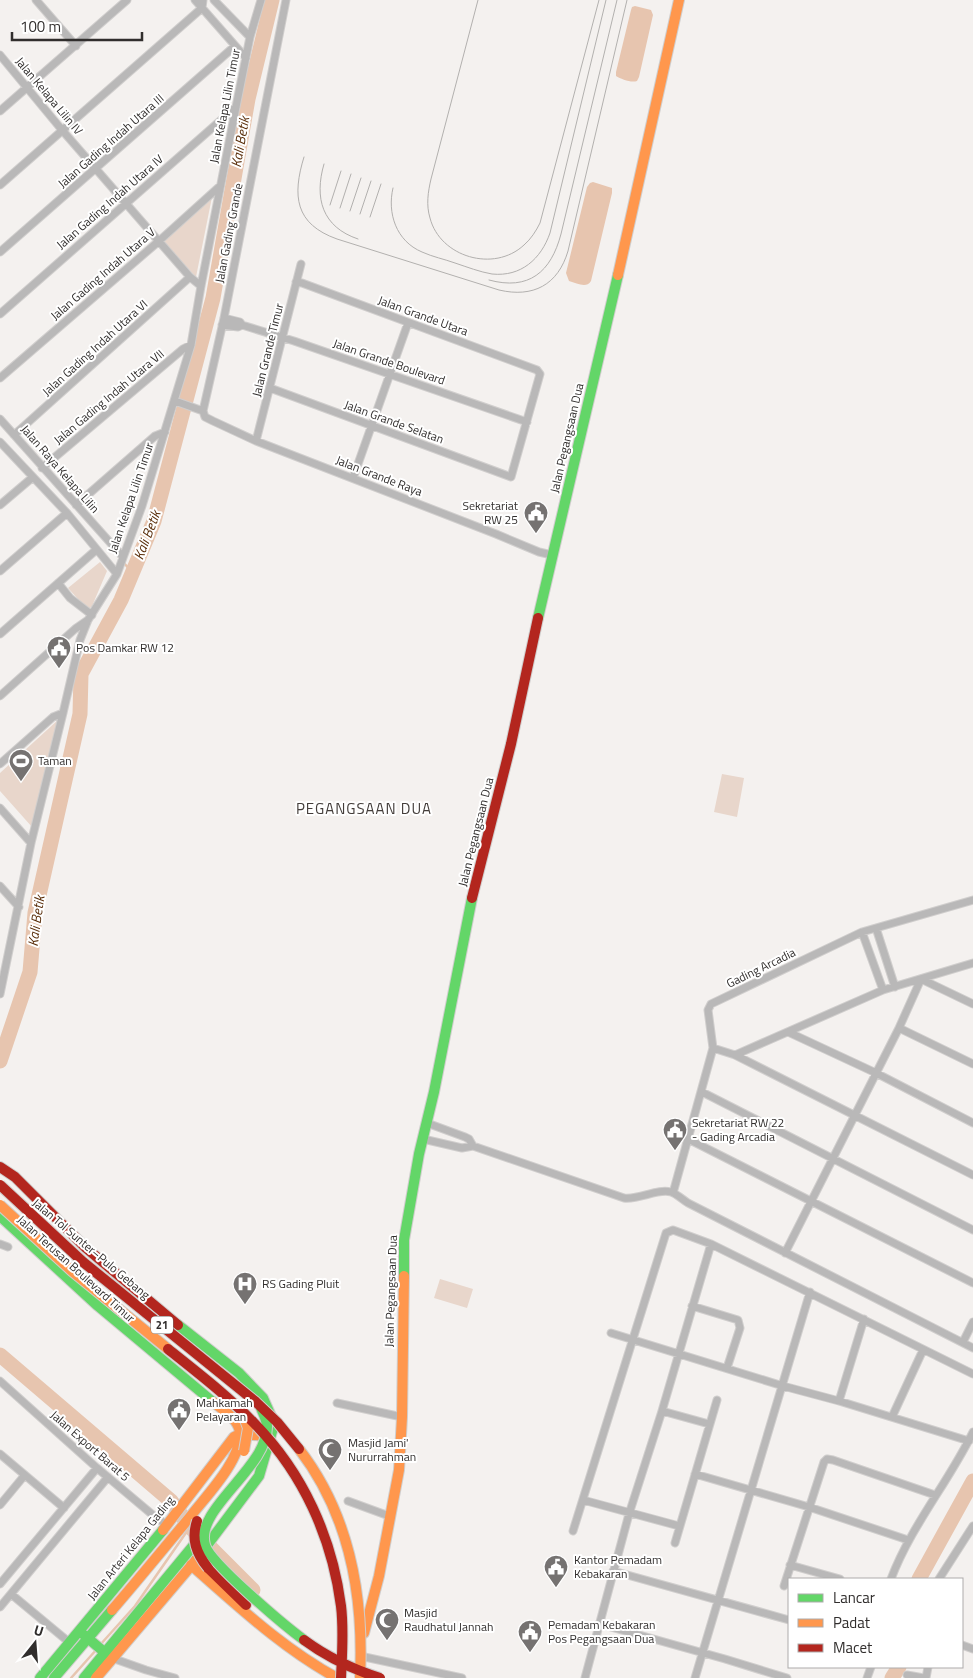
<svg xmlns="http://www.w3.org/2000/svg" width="973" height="1678" font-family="'Titillium Web',sans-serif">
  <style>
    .green { fill: #e8d6cb }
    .water { fill: #e7c5af }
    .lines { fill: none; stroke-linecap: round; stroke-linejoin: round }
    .stream { stroke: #e7c5af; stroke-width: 2.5 }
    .river { stroke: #e7c5af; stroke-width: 15 }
    .street-casing { stroke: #d0cecd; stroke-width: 9 }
    .fast-casing { stroke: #d0cecd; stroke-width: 12 }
    .slow-casing { stroke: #d0cecd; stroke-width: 12 }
    .jam-casing { stroke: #d0cecd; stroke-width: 12 }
    .street { stroke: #b9b8b8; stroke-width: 7 }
    .fast { stroke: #63d668; stroke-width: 10 }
    .slow { stroke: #ff974d; stroke-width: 10 }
    .jam { stroke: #b3261e; stroke-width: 10 }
    .tram { stroke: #b2b0ae; stroke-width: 1 }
    .fast-bridge-casing { stroke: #d0cecd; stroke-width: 12; stroke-linecap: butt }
    .slow-bridge-casing { stroke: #d0cecd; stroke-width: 12; stroke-linecap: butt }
    .jam-bridge-casing { stroke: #d0cecd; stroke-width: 12; stroke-linecap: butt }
    .fast-bridge { stroke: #63d668; stroke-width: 10 }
    .slow-bridge { stroke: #ff974d; stroke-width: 10 }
    .jam-bridge { stroke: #b3261e; stroke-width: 10 }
    .labels { text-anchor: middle; stroke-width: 4; stroke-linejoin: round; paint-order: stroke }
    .shield { fill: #fff; stroke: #6f6d6c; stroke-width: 1 }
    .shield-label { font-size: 11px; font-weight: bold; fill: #312e2d }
    .street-label { font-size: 12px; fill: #312e2d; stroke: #fff }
    .poi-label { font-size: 12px; fill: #312e2d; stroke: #fff; text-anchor: start }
    .water-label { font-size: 14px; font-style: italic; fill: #592d09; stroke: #fff }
    .quarter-label { font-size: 15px; letter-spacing: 1px; fill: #433d3a; stroke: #fff }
  </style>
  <rect width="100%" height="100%" fill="#f4f1ef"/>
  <path class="green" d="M212,197L196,277L161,239Z
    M100,562L107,571L92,606L88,610L68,588Z
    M59,719L32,827L0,791V773Z
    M722,774L744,778L737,817L714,812Z
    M440,1279L473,1289L467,1308L434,1298Z"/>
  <path class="water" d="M635,6L651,10L653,15L639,77L637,81C631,83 621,79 616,76V72L631,10L632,7Z
    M593,182L612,188V193L591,281C586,289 577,283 569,281L566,273L587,187L590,183Z"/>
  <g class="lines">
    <path class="stream" d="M123,562L132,572
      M100,1645L135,1606L190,1527
      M71,1678L97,1649"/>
    <path class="river" d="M0,1061L30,972L35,913L80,714L81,674L121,600L154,521L213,298L248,99L272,0
      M0,1355L171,1501L190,1527L253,1590
      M919,1579L973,1481
      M892,1678L899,1667"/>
    <defs>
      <path id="street" d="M36,0L76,46
        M195,0L246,58
        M214,0L250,37
        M0,55L62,130L190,277L201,286
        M0,111L127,0
        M0,185L202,8L203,0
        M0,252L235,46
        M0,314L236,107
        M224,318L240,322L242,325L294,341L527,422
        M222,325L238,327L242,325
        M0,378L159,241L220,186
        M270,388L511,477L540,374L537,370L302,283L296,282
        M175,401L203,411
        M203,411L224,318L286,0
        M203,411L205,417L213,421L256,441L496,534L539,552L552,555
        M0,419L123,557
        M14,435L190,277
        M256,441L301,264
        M0,442L67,513L117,574
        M42,468L183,349L191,345
        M353,478L408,323
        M0,505L33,477
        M76,505L155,436L165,432
        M0,571L67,513
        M58,583L70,598L92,615
        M0,634L96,550
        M0,696L75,629L88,620
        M0,764L53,717L63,713
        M0,808L31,843
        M0,886L19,907
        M876,928L895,987
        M862,932L883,990
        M0,994L31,843L63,713L80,640L88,620L117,574L142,506L191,345L201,286L236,107L250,37L261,0
        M899,1028L973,1064
        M788,1032L876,1073L973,1123
        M713,1048L735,1055L973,1175
        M735,1055L883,990L973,963
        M702,1092L973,1230
        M427,1123L465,1137L469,1139L473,1146
        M423,1139L462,1148L473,1146L624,1198C639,1200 658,1188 671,1192C677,1194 683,1200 688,1203L973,1348
        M688,1139L973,1283
        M673,1193L713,1048L708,1010L711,1004L862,932L973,900
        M0,1244L8,1247
        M785,1253L899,1028L921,979L973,1004
        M692,1306L738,1320L740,1328L727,1368
        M611,1333L783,1386L839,1401L969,1441
        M963,1342L973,1322
        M0,1381L97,1468L154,1516L167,1525
        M839,1401L864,1319
        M337,1403L402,1417
        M662,1411L709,1424
        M892,1417L923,1350
        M0,1454L64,1508
        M695,1474L809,1507L908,1540
        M583,1500L679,1526
        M348,1501L389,1516
        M0,1505L24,1476
        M573,1531L666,1233L673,1230L711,1244L973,1374
        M675,1543L717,1400
        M790,1565L840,1579
        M613,1571L789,1620
        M891,1579C911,1526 948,1483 973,1432
        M939,1579L973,1526
        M0,1584L97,1468
        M784,1586L824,1462L827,1459L833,1460L935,1495
        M11,1594L70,1643
        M0,1607L108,1477
        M600,1624L725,1659L787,1678
        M962,1645L973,1649
        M360,1656L462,1678
        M112,1658L146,1670L175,1678
        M907,1675L924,1678
        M585,1678L629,1514L662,1411L711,1244
        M695,1678L810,1292
        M867,1678L871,1667
        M926,1678L928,1667"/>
      <path id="fast" d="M538,618L618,275
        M0,1216L98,1306L213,1402
        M404,1276V1240L419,1154L434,1092L472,898
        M178,1325L239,1373L263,1398L271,1416L273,1428L259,1476L196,1560
        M84,1635L109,1656
        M40,1678L163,1530
        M54,1678L112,1610
        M84,1678L198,1540"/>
      <path id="slow" d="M618,275L679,0
        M163,1530L234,1437L240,1434L268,1436
        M191,1565C238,1606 282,1648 337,1678
        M112,1610C138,1580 164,1548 190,1517C206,1496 241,1461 240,1433C239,1419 222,1409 213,1402
        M364,1633L379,1576L399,1470L402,1417L404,1276
        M96,1678L196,1560"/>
      <path id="jam" d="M472,898L511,744L538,618
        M0,1167L15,1177L86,1248L178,1325
        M208,1568L246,1605"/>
    </defs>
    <use href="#street" class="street-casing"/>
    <use href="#fast" class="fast-casing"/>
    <use href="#slow" class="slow-casing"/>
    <use href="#jam" class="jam-casing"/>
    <use href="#street" class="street"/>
    <use href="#fast" class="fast"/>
    <use href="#slow" class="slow"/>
    <use href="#jam" class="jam"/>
    <path class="tram" d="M478,0L431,179C428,192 426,205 430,218C440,257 494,273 524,245C531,239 536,231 540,223L599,0
      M304,157C292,196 295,224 337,239L499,290C533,298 558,285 568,251L627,0
      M324,164C314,198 322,227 358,239
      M393,188C387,213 396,241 422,252C433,257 444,259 455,263C467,267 480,272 492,274C521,277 541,259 550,233L606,0
      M330,205L341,171
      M340,208L351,174
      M350,211L361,178
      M360,214L371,181
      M370,217L381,184
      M489,280C529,291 551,272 561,234L617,0"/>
    <defs>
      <path id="fast-bridge" d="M261,1408C263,1413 267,1420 267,1426C268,1468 194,1509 205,1545C210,1563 285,1626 304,1640"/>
      <path id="slow-bridge" d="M0,1205L72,1271L168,1349
        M243,1414L248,1428L244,1451
        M299,1449C350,1515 364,1596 360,1678"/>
      <path id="jam-bridge" d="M0,1185L83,1262L256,1402L277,1422L299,1449
        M168,1349C198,1373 228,1396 254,1423C303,1473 332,1537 341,1606C344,1630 342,1654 341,1678
        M197,1521C191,1539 196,1553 208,1568
        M304,1640C327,1657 352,1669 380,1678"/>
    </defs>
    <use href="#fast-bridge" class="fast-bridge-casing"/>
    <use href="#slow-bridge" class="slow-bridge-casing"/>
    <use href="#jam-bridge" class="jam-bridge-casing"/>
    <use href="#fast-bridge" class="fast-bridge"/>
    <use href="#slow-bridge" class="slow-bridge"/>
    <use href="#jam-bridge" class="jam-bridge"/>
  </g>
  <defs>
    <symbol id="civic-pin" viewBox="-11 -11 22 30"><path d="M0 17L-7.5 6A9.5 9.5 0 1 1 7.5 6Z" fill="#757271" stroke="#fff"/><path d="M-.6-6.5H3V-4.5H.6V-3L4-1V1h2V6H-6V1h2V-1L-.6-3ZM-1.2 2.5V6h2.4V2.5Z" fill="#fff"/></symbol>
    <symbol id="stadium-pin" viewBox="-11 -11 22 30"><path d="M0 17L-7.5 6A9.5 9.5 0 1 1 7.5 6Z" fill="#757271" stroke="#fff"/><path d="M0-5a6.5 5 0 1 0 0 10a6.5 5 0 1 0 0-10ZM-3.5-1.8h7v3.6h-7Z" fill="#fff"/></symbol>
    <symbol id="hospital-pin" viewBox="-11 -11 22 30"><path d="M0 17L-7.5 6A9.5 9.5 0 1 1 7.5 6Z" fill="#757271" stroke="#fff"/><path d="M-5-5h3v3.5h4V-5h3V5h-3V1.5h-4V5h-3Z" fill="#fff"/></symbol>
    <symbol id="mosque-pin" viewBox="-11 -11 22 30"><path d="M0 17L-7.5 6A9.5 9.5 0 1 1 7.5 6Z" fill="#757271" stroke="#fff"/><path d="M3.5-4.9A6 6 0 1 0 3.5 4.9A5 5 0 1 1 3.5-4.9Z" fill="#fff"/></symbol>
  </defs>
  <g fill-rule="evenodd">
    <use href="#civic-pin" x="522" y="499" width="28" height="38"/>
    <use href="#civic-pin" x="45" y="634" width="28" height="38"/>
    <use href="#stadium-pin" x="7" y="747" width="28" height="38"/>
    <use href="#civic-pin" x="661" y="1116" width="28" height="38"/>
    <use href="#hospital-pin" x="231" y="1270" width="28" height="38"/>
    <use href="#civic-pin" x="165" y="1396" width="28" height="38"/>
    <use href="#mosque-pin" x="316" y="1436" width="28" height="38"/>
    <use href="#civic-pin" x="542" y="1553" width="28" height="38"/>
    <use href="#mosque-pin" x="373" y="1606" width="28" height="38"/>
    <use href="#civic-pin" x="516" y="1618" width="28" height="38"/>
  </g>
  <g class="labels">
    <rect class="shield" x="151" y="1316.5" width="22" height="17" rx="4"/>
    <g class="shield-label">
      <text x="162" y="1329">21</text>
    </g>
    <g class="street-label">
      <text transform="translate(49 96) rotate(50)" y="4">Jalan Kelapa Lilin IV</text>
      <text transform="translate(225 106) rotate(-79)" y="4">Jalan Kelapa Lilin Timur</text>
      <text transform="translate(111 141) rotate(-41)" y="4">Jalan Gading Indah Utara III</text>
      <text transform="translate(110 202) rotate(-41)" y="4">Jalan Gading Indah Utara IV</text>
      <text transform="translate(229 233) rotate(-79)" y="4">Jalan Gading Grande</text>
      <text transform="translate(103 274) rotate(-41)" y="4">Jalan Gading Indah Utara V</text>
      <text transform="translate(423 316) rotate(20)" y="4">Jalan Grande Utara</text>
      <text transform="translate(95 348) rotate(-42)" y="4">Jalan Gading Indah Utara VI</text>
      <text transform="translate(268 350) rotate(-76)" y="4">Jalan Grande Timur</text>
      <text transform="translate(389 362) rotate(19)" y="4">Jalan Grande Boulevard</text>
      <text transform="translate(109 397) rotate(-40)" y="4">Jalan Gading Indah Utara VII</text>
      <text transform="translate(394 422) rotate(20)" y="4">Jalan Grande Selatan</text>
      <text transform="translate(567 438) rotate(-77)" y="4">Jalan Pegangsaan Dua</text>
      <text transform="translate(60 469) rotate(49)" y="4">Jalan Raya Kelapa Lilin</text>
      <text transform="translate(379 476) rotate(21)" y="4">Jalan Grande Raya</text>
      <text transform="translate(131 498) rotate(-71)" y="4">Jalan Kelapa Lilin Timur</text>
      <text transform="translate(476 832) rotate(-76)" y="4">Jalan Pegangsaan Dua</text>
      <text transform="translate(761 968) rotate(-26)" y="4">Gading Arcadia</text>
      <text transform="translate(91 1249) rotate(40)" y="4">Jalan Tol Sunter–Pulo Gebang</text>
      <text transform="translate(76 1269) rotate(42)" y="4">Jalan Terusan Boulevard Timur</text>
      <text transform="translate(391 1291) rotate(-88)" y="4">Jalan Pegangsaan Dua</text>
      <text transform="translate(90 1446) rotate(41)" y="4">Jalan Export Barat 5</text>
      <text transform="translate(131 1548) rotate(-51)" y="4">Jalan Arteri Kelapa Gading</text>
    </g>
    <g class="poi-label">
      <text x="518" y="510" text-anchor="end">Sekretariat<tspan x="518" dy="14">RW 25</tspan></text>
      <text x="76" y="652">Pos Damkar RW 12</text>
      <text x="38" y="765">Taman</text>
      <text x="692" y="1127">Sekretariat RW 22<tspan x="692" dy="14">- Gading Arcadia</tspan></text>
      <text x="262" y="1288">RS Gading Pluit</text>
      <text x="196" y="1407">Mahkamah<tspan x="196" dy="14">Pelayaran</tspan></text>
      <text x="348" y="1447">Masjid Jami'<tspan x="348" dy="14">Nururrahman</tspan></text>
      <text x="574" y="1564">Kantor Pemadam<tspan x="574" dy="14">Kebakaran</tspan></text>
      <text x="404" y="1617">Masjid<tspan x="404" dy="14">Raudhatul Jannah</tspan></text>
      <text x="548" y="1629">Pemadam Kebakaran<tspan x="548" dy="14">Pos Pegangsaan Dua</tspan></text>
    </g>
    <g class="water-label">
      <text transform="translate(240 142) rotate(-80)" y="5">Kali Betik</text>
      <text transform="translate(147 535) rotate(-69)" y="5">Kali Betik</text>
      <text transform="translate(36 921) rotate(-82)" y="5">Kali Betik</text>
    </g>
    <g class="quarter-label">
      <text x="364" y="814">PEGANGSAAN DUA</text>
    </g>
  </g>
  <rect x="788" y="1578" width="175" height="90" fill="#ffffff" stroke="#adabab"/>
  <rect x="798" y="1594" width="25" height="8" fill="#63d668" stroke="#adabab"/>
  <text x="833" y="1603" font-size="15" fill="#312e2d">Lancar</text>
  <rect x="798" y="1619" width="25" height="8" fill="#ff974d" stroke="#adabab"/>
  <text x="833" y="1628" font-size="15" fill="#312e2d">Padat</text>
  <rect x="798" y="1644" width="25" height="8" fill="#b3261e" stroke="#adabab"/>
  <text x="833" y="1653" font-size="15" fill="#312e2d">Macet</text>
  <g transform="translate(35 1643) rotate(17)" stroke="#ffffff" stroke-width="4" paint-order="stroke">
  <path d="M0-4L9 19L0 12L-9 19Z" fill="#312e2d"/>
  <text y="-8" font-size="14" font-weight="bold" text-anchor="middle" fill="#312e2d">U</text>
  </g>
  <path d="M12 32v8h130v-8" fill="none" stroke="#312e2d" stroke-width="2.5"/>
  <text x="20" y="32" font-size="15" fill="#312e2d" stroke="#ffffff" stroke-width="4" paint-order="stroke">100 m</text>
</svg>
